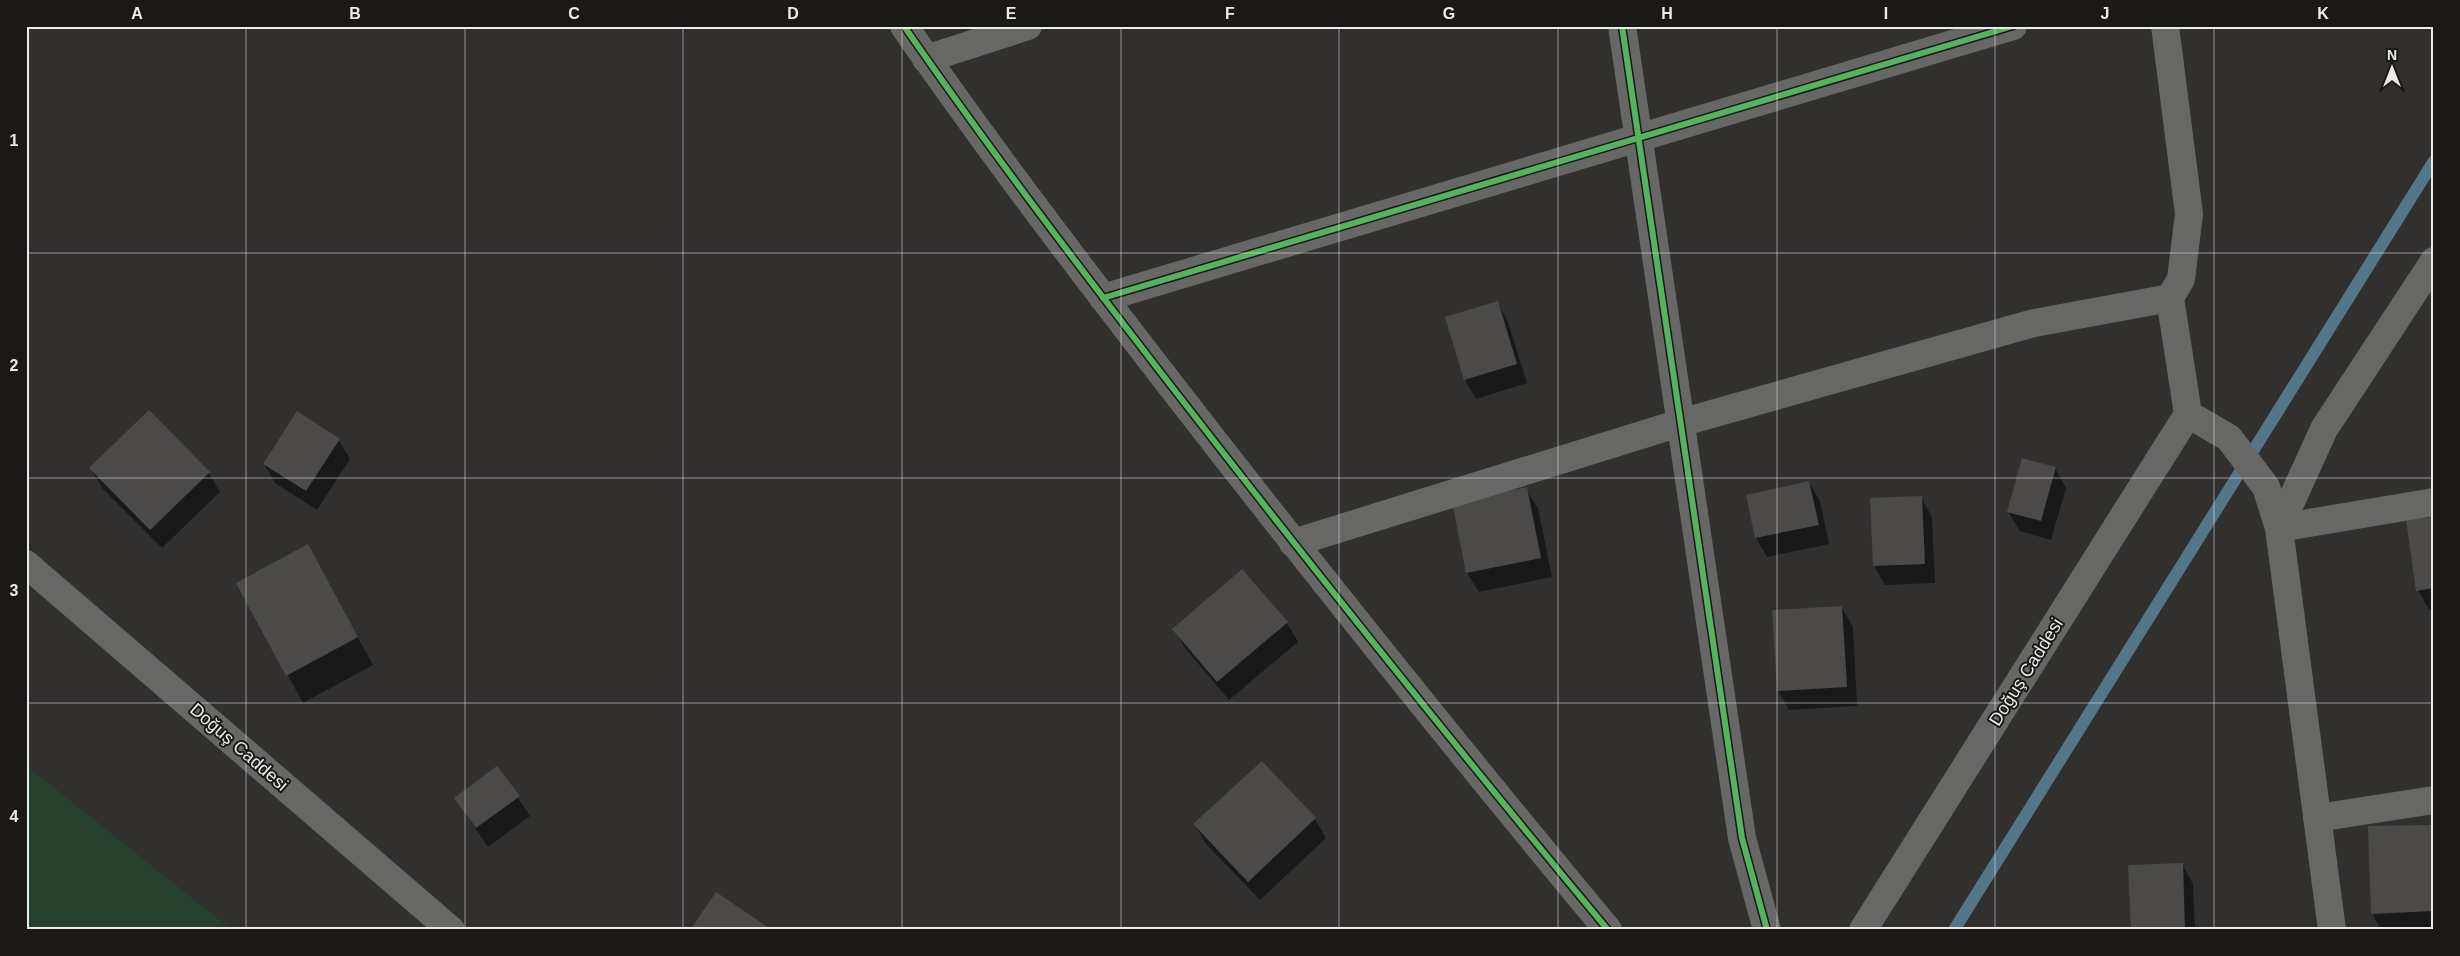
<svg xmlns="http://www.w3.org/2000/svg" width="2460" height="956" font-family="Helvetica,sans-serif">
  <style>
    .green { fill: #26402e }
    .shadow { fill: #0007 }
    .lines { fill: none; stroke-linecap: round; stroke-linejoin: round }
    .stream { stroke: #54768a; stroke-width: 12 }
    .building { fill: #4b4a49 }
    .minor { stroke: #676766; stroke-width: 28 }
    .cycleway-casing { stroke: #1a1917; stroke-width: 9 }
    .cycleway { stroke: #56b35d; stroke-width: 6 }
    .grid { fill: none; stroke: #edebe9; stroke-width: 1; stroke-opacity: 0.55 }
    .labels { text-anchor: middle; stroke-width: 4; stroke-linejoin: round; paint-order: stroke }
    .street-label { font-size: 18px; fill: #edebe9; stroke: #1a1917 }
    .neatline { fill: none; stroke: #edebe9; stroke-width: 2 }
    .grid-label { font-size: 16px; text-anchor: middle; font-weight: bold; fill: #edebe9 }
  </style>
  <rect width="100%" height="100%" fill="#31302f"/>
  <path class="green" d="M26,765L232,930H26Z"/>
  <path class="shadow" d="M1497,302L1508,322L1527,383L1476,399L1465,380Z
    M339,440L350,459L317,510L275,483L264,464Z
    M2055,468L2066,488L2051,540L2020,531L2008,512Z
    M91,469L209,473L220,492L162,548L102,488Z
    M1809,482L1820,501L1829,544L1767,557L1756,538Z
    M1526,489L1538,508L1552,577L1479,592L1467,573Z
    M1921,497L1932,517L1935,583L1885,585L1874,566L1871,499Z
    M2434,518V609L2429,610L2418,590Z
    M1242,571L1287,623L1298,642L1229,700L1185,648L1174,629Z
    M323,573L373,665L303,703L238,584Z
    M1842,608L1853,627L1857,706L1789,710L1778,691L1774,612Z
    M1262,763L1315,819L1326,838L1260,900L1206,844L1195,825Z
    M497,767L530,816L488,847L455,798Z
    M2434,826V930H2381L2372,913Z
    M2182,864L2193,884L2195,930H2132Z"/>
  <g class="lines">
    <path class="stream" d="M1954,930L2434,161"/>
  </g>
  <path class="building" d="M1498,301L1517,364L1464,380L1445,317Z
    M149,410L210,472L150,530L89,468Z
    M297,411L340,439L306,491L263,464Z
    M2022,458L2056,467L2041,521L2007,512Z
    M1809,481L1819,525L1755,538L1746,495Z
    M1527,487L1541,558L1466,573L1452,502Z
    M1922,496L1925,564L1873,566L1870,498Z
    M2434,517V588L2416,591L2406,520Z
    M308,544L358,637L286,676L236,583Z
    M1242,569L1288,622L1217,682L1172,629Z
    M1842,606L1847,687L1777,691L1772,610Z
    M1262,761L1316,818L1248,882L1193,824Z
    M497,766L520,796L476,828L454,798Z
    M2434,825V911L2371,914L2368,826Z
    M2183,863L2185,930H2131L2128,865Z
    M716,892L772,930H690Z"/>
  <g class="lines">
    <path class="minor" d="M904,26C989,149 1080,268 1172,387C1314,570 1459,751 1608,930
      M1622,26L1742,838L1767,930
      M2165,26L2189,214L2181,279L2170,298L2188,414
      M926,59L1028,26
      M1103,298L2013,26
      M2188,414L2229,438L2266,487L2279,528L2332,930
      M2279,528L2324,429L2434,261
      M2279,528L2434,502
      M1293,543L1680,423L2034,323L2170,298
      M26,564L451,930
      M2317,818L2434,800
      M1863,930L2188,414"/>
    <defs>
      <path id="cycleway" d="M904,26C989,149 1080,268 1172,387C1314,570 1459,751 1608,930
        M1622,26L1742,838L1767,930
        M1103,298L2013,26"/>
    </defs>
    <use href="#cycleway" class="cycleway-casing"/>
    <use href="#cycleway" class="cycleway"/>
  </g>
  <path class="grid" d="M246,26V930M465,26V930M683,26V930M902,26V930M1121,26V930M1339,26V930M1558,26V930M1777,26V930M1995,26V930M2214,26V930M26,253H2434M26,478H2434M26,703H2434"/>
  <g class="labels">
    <g class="street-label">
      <text transform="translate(2026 672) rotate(-58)" y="6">Doğuş Caddesi</text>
      <text transform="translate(239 747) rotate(41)" y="6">Doğuş Caddesi</text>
    </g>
  </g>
  <rect width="2460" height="956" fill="none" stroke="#1a1917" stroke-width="55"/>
  <g transform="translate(2392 68)" stroke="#1a1917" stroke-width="4" paint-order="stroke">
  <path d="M0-4L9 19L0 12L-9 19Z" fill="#edebe9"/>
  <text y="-8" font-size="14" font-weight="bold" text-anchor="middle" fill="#edebe9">N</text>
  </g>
  <rect x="28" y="28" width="2404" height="900" class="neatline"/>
  <g class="grid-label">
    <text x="137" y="19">A</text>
    <text x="355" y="19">B</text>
    <text x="574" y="19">C</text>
    <text x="793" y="19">D</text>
    <text x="1011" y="19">E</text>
    <text x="1230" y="19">F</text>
    <text x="1449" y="19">G</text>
    <text x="1667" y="19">H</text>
    <text x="1886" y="19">I</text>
    <text x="2105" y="19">J</text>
    <text x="2323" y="19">K</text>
    <text x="14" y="146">1</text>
    <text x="14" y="371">2</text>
    <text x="14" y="596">3</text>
    <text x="14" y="822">4</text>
  </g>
</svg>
